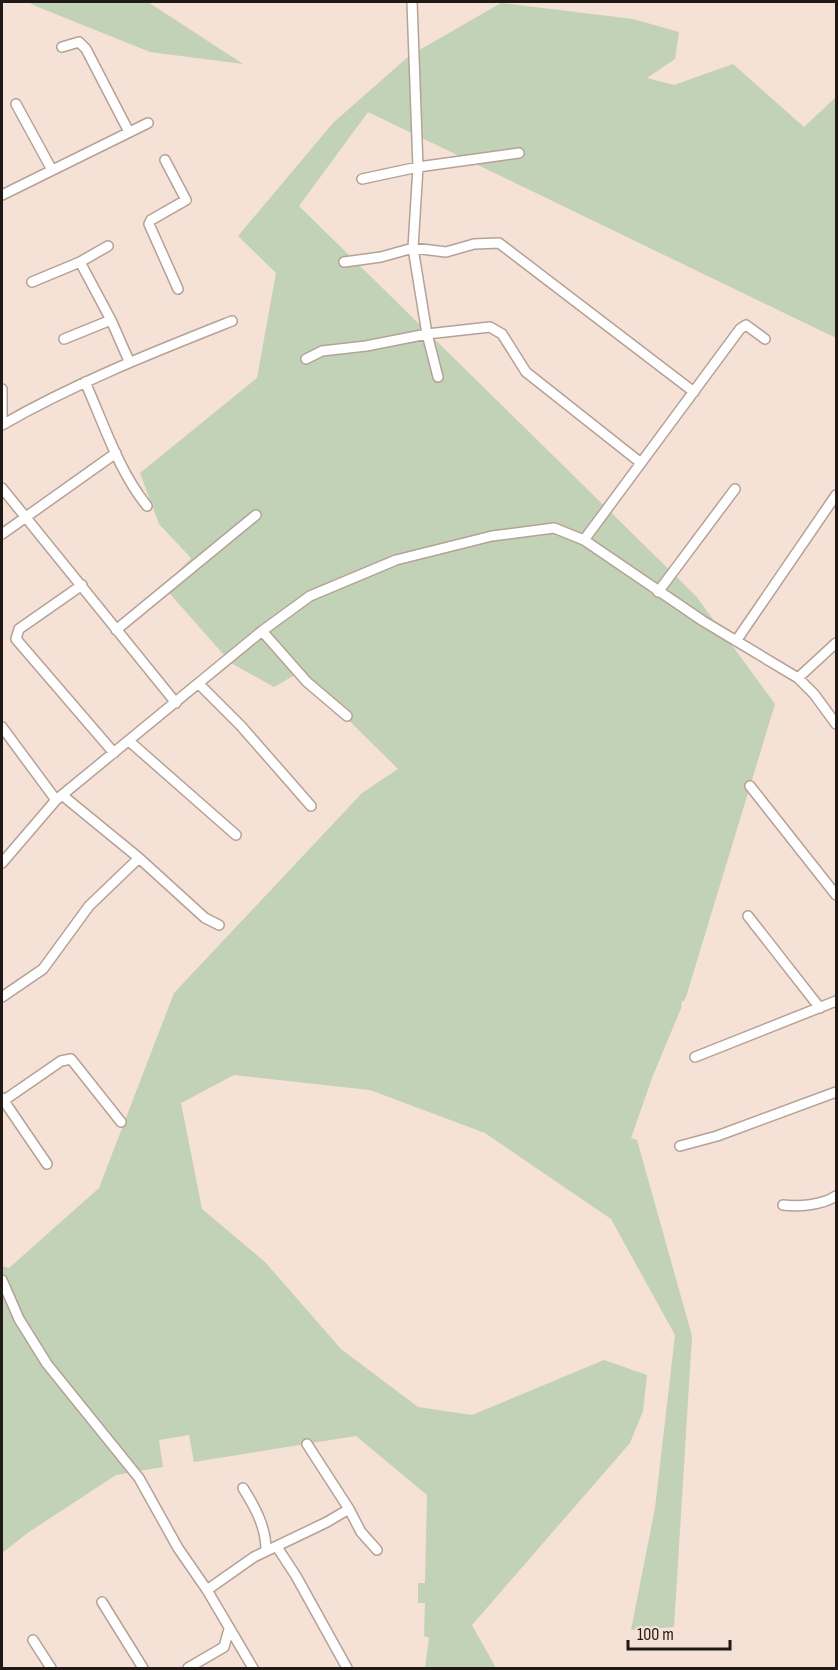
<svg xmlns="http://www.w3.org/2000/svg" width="838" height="1670" font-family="'Sofia Sans Condensed',sans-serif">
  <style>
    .grass { fill: #c1d2b7 }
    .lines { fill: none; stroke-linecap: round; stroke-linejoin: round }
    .minor-casing { stroke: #b5a297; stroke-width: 12 }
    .minor { stroke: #fff; stroke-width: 9 }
  </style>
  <rect width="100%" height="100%" fill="#f5e1d5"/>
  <path class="grass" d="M29,2H148L243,64L150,52L33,5Z
    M501,3L633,19L679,32L675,59L647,78L674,85L733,64L804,127L836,97V338L368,112L299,206L696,596L775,704L686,997L684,1001H682L681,1005L682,1006L652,1078L631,1138L637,1140L692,1336L674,1627L631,1630L655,1508L675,1335L611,1219L485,1133L370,1090L234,1075L181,1103L202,1209L265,1262L341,1349L418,1407L472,1415L604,1360L647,1375L643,1411L630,1443L472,1625L496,1668H425L429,1638L424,1636L425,1603H418V1583H425L427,1495L356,1436L194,1462L189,1435L159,1440L163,1467L116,1475L29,1532L2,1553V1266L9,1268L99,1188L174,993L362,793L398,769L300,672L274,687L231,663L164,587L191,558L159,524L140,473L257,378L276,273L238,236L333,123L409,56Z"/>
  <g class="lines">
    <defs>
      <path id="minor" d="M412,2L418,167L413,248L427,334L438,377
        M62,47L79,42L86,49L129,132
        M16,104L52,170
        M165,160L186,200L151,220L149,224L178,289
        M362,179L418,167L519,153
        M2,195L148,123
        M80,262L111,320L129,361
        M344,262L381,257L413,248L446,252L474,244L499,243L694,392
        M32,282L80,262L108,246
        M64,339L111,320
        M306,359L322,351L366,346L427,334L490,327L502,334L526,372L641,463
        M85,382C104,424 118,470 147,506
        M2,389V424
        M2,425C75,383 154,352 232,321
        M2,488L176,703
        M2,534L116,453
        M584,540L740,329L746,325L765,339
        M82,585L19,629L16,639L114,753
        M658,592L735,489
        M116,630L256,515
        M262,631L307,682L347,716
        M736,641L836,495
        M798,678L836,643
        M199,684L241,726L311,806
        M2,727L56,800
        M129,741L236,835
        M750,786L836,895
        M62,795L139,858L205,918L219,925
        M2,863L56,800L262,631L310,596L396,560L492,536L554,528L584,540L703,621L798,678L814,694L836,724
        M748,916L820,1008
        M2,997L43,969L89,906L139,858
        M695,1057L836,1001
        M2,1098L47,1164
        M3,1101L61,1061L71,1059L121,1122
        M680,1146L717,1136L836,1092
        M783,1205C799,1207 823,1205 836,1196
        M2,1280L19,1319L47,1364L139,1478L178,1548L207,1590L253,1668
        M243,1488C255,1507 266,1527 266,1550
        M349,1509L361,1532L377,1550
        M277,1547L296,1576L347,1668
        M207,1590L254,1557L327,1522L349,1509L307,1444
        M102,1602L143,1668
        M33,1640L51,1668
        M188,1668L224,1647L229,1629"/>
    </defs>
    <use href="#minor" class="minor-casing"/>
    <use href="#minor" class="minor"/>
  </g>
  <rect width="838" height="1670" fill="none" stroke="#201915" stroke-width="6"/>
  <path d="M628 1640v9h102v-9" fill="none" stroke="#201915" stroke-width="3"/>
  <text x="637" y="1640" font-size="18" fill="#201915" stroke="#f5e1d5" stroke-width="4.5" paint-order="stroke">100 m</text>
</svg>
